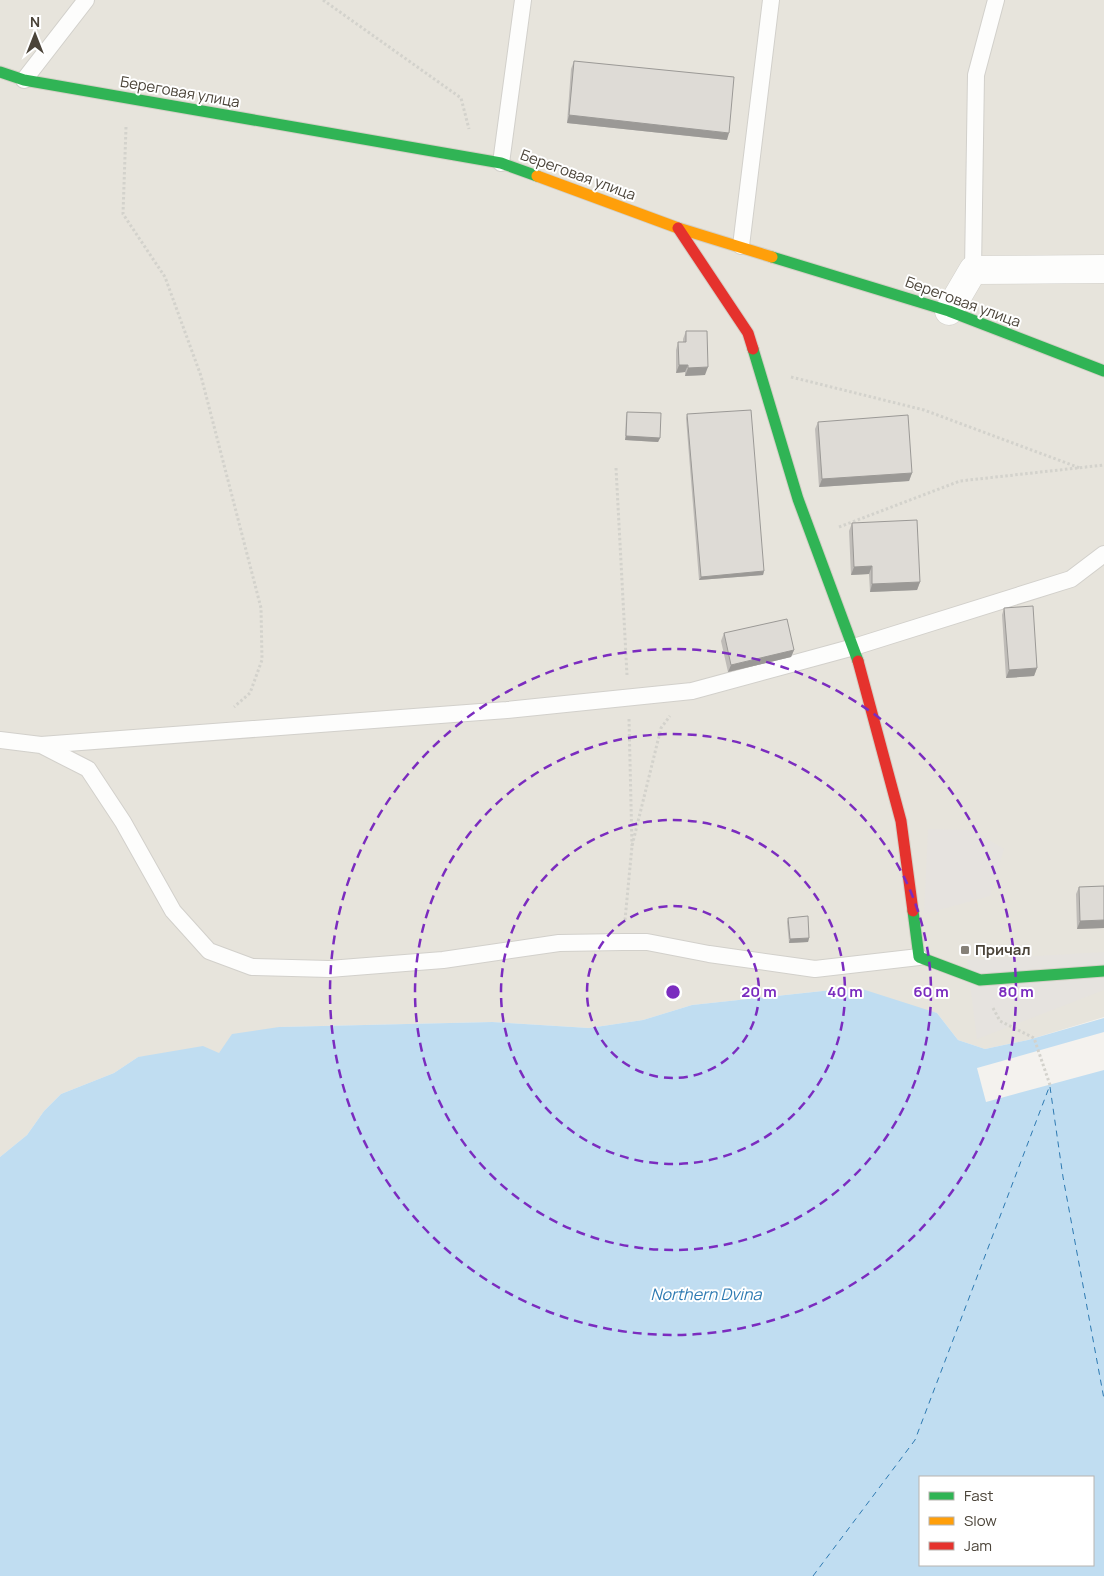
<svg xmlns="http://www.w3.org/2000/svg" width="1104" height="1576" font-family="Manrope,sans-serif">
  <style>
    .residential { fill: #e7e4dc }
    .parking { fill: #e6e3df }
    .water { fill: #c0ddf1; fill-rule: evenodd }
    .pier { fill: #f4f2ee }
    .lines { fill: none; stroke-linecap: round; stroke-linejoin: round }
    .ferry { stroke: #2e7ab2; stroke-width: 1; stroke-dasharray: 6 5; stroke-linecap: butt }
    .lane-casing { stroke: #d2d0cb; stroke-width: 18 }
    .street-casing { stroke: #d2d0cb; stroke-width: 29 }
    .fast-casing { stroke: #d3cfc5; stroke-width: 13 }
    .slow-casing { stroke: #d3cfc5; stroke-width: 13 }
    .jam-casing { stroke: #d3cfc5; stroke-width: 13 }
    .path { stroke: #d3d2cc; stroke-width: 3; stroke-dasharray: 2.5 2.5; stroke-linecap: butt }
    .lane { stroke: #fdfdfc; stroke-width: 16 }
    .street { stroke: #fdfdfc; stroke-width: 28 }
    .fast { stroke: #30b455; stroke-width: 11 }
    .slow { stroke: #ff9f0a; stroke-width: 11 }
    .jam { stroke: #e5322d; stroke-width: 11 }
    .wall { fill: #bfbcb8 }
    .shaded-wall { fill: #9b9996 }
    .building { fill: #dedbd6; stroke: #9b9996 }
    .ring { fill: none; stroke: #7b2cbf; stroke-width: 2.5; stroke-dasharray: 9 6 }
    .poi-dot { fill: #868178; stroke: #fff; stroke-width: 2 }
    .labels { text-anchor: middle; stroke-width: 4; stroke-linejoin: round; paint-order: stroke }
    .street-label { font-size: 15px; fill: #4b4439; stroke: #fff }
    .poi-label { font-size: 15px; font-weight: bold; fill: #4b4439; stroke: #fff; text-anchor: start }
    .water-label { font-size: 16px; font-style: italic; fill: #2e7ab2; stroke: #fff }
    .centre { fill: #7b2cbf; stroke: #fff; stroke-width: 2.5 }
    .ring-label { font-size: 15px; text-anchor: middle; font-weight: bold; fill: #7b2cbf; stroke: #fff; stroke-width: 4; stroke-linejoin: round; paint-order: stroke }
  </style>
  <rect width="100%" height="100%" fill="#f4f2ee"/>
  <path class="residential" d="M0,0H1104V1017L1028,1040L985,1049L958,1040L937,1013L832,990L692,1005L643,1020L589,1028L492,1022L279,1027L219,1053L138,1057L114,1073L61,1094L44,1111L27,1135L0,1157Z"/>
  <path class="parking" d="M928,829L972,830L1004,849L990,896L924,914Z
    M1104,952V990L977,1039L967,960Z"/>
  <path class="water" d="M862,989L937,1013L958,1040L985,1049L1028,1040L1104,1018V1576H0V1157L27,1135L44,1111L61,1094L114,1073L138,1057L203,1046L219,1053L232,1034L279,1027L492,1022L589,1028L643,1020L692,1005L832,990ZM920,1477H1093V1565H920Z"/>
  <path class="pier" d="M1104,1032V1070L986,1102L977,1068Z"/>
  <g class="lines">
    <path class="ferry" d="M1050,1087L1063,1177L1104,1399
      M813,1576L915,1440L1050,1085"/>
    <defs>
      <path id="lane" d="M24,80L86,0
        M501,163L523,0
        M741,246L771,0
        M973,270L976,75L996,0
        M0,740L41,745L88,769L123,822L173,911L209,951L252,967L329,969L443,960L559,943L623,942H647L709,954L815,969L919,957
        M41,745L507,710L692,691L854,647L1071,579L1104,554"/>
      <path id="street" d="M949,311L973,270L1104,269"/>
      <path id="fast" d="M0,72L24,80L501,163L537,176
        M772,257L949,311L1104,371
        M753,349L798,499L858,661
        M913,911L919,957L980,980L1104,971"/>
      <path id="slow" d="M537,176L678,228L772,257"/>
      <path id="jam" d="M678,228L748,333L753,349
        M858,661L901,821L913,911"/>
    </defs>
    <use href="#lane" class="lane-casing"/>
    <use href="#street" class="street-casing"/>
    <use href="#fast" class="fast-casing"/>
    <use href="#slow" class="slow-casing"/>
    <use href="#jam" class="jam-casing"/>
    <path class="path" d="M323,0L461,98L469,129
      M126,127L123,214L165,277L201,376L261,608L262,660L250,693L234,707
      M791,377L924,410L1080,468
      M616,468L627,675
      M839,527L960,481L1104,465
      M629,719L632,846
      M625,920L632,846L661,728L670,716
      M993,1008L1000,1021L1034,1038L1050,1085"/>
    <use href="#lane" class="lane"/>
    <use href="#street" class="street"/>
    <use href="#fast" class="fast"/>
    <use href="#slow" class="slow"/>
    <use href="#jam" class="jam"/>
  </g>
  <path class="wall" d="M574,61L727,140L567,123L571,69Z
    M686,331L705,375L685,376V372L676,373V350L678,342H683V339Z
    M627,412L660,438L658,442L625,440L626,416Z
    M687,414L764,571L763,575L699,580L686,418Z
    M818,422L912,473L909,481L819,487L815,429Z
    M852,523L920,582L917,590L870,592L869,574L851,575L849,531Z
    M1004,608L1037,668L1034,676L1006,678L1002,615Z
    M724,633L794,650L791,657L728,672L721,641Z
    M1104,886V928L1077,929L1076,894L1079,887Z
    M788,918L809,938L808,942L789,943L787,922Z"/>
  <path class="shaded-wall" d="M569,115L729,133L727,140L567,123Z
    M679,365H688L685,372L676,373Z
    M708,367L705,375L685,376L688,368Z
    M626,436L660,438L658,442L625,440Z
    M912,473L909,481L819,487L822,479Z
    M872,566L869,574L851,575L854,567Z
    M764,571L763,575L699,580L701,577Z
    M920,582L917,590L870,592L872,584Z
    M794,650L791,657L728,672L731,665Z
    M1037,668L1034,676L1006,678L1009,670Z
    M1104,920V928L1077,929L1080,921Z
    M809,938L808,942L789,943L790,939Z"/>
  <path class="building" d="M574,61L734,77L729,133L569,115Z
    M686,331H707L708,367L688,368V365H679L678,342H686Z
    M751,410L764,571L701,577L687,414Z
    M627,412L661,413L660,438L626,436Z
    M908,415L912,473L822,479L818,422Z
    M917,520L920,582L872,584V566L854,567L852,523Z
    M1033,606L1037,668L1009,670L1004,608Z
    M787,619L794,650L731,665L724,633Z
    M1104,886V920L1080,921L1079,887Z
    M808,916L809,938L790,939L788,918Z"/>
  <g class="ring">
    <circle cx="673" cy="992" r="86"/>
    <circle cx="673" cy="992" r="172"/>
    <circle cx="673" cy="992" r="258"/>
    <circle cx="673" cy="992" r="343"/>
  </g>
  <rect class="poi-dot" x="960" y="945" width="10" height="10" rx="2.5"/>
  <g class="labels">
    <g class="street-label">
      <text transform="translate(180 92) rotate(10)" y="5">Береговая улица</text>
      <text transform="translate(578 175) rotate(20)" y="5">Береговая улица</text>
      <text transform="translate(963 302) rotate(20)" y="5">Береговая улица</text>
    </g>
    <g class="poi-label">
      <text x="975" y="955">Причал</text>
    </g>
    <g class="water-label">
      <text x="706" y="1300">Northern Dvina</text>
    </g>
  </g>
  <circle cx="673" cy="992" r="8" class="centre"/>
  <g class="ring-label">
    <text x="759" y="997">20 m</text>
    <text x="845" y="997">40 m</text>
    <text x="931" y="997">60 m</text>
    <text x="1016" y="997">80 m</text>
  </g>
  <rect x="919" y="1476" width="175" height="90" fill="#ffffff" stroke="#b7b4b0"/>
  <rect x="929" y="1492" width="25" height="8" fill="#30b455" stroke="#b7b4b0"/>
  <text x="964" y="1501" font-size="15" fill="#4b4439">Fast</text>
  <rect x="929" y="1517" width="25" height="8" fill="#ff9f0a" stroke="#b7b4b0"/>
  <text x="964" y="1526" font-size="15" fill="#4b4439">Slow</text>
  <rect x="929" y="1542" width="25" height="8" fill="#e5322d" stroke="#b7b4b0"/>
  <text x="964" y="1551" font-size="15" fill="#4b4439">Jam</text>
  <g transform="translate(35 35)" stroke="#ffffff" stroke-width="4" paint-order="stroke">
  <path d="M0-4L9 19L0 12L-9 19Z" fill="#4b4439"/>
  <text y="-8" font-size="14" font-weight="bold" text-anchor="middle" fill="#4b4439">N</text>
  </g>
</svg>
